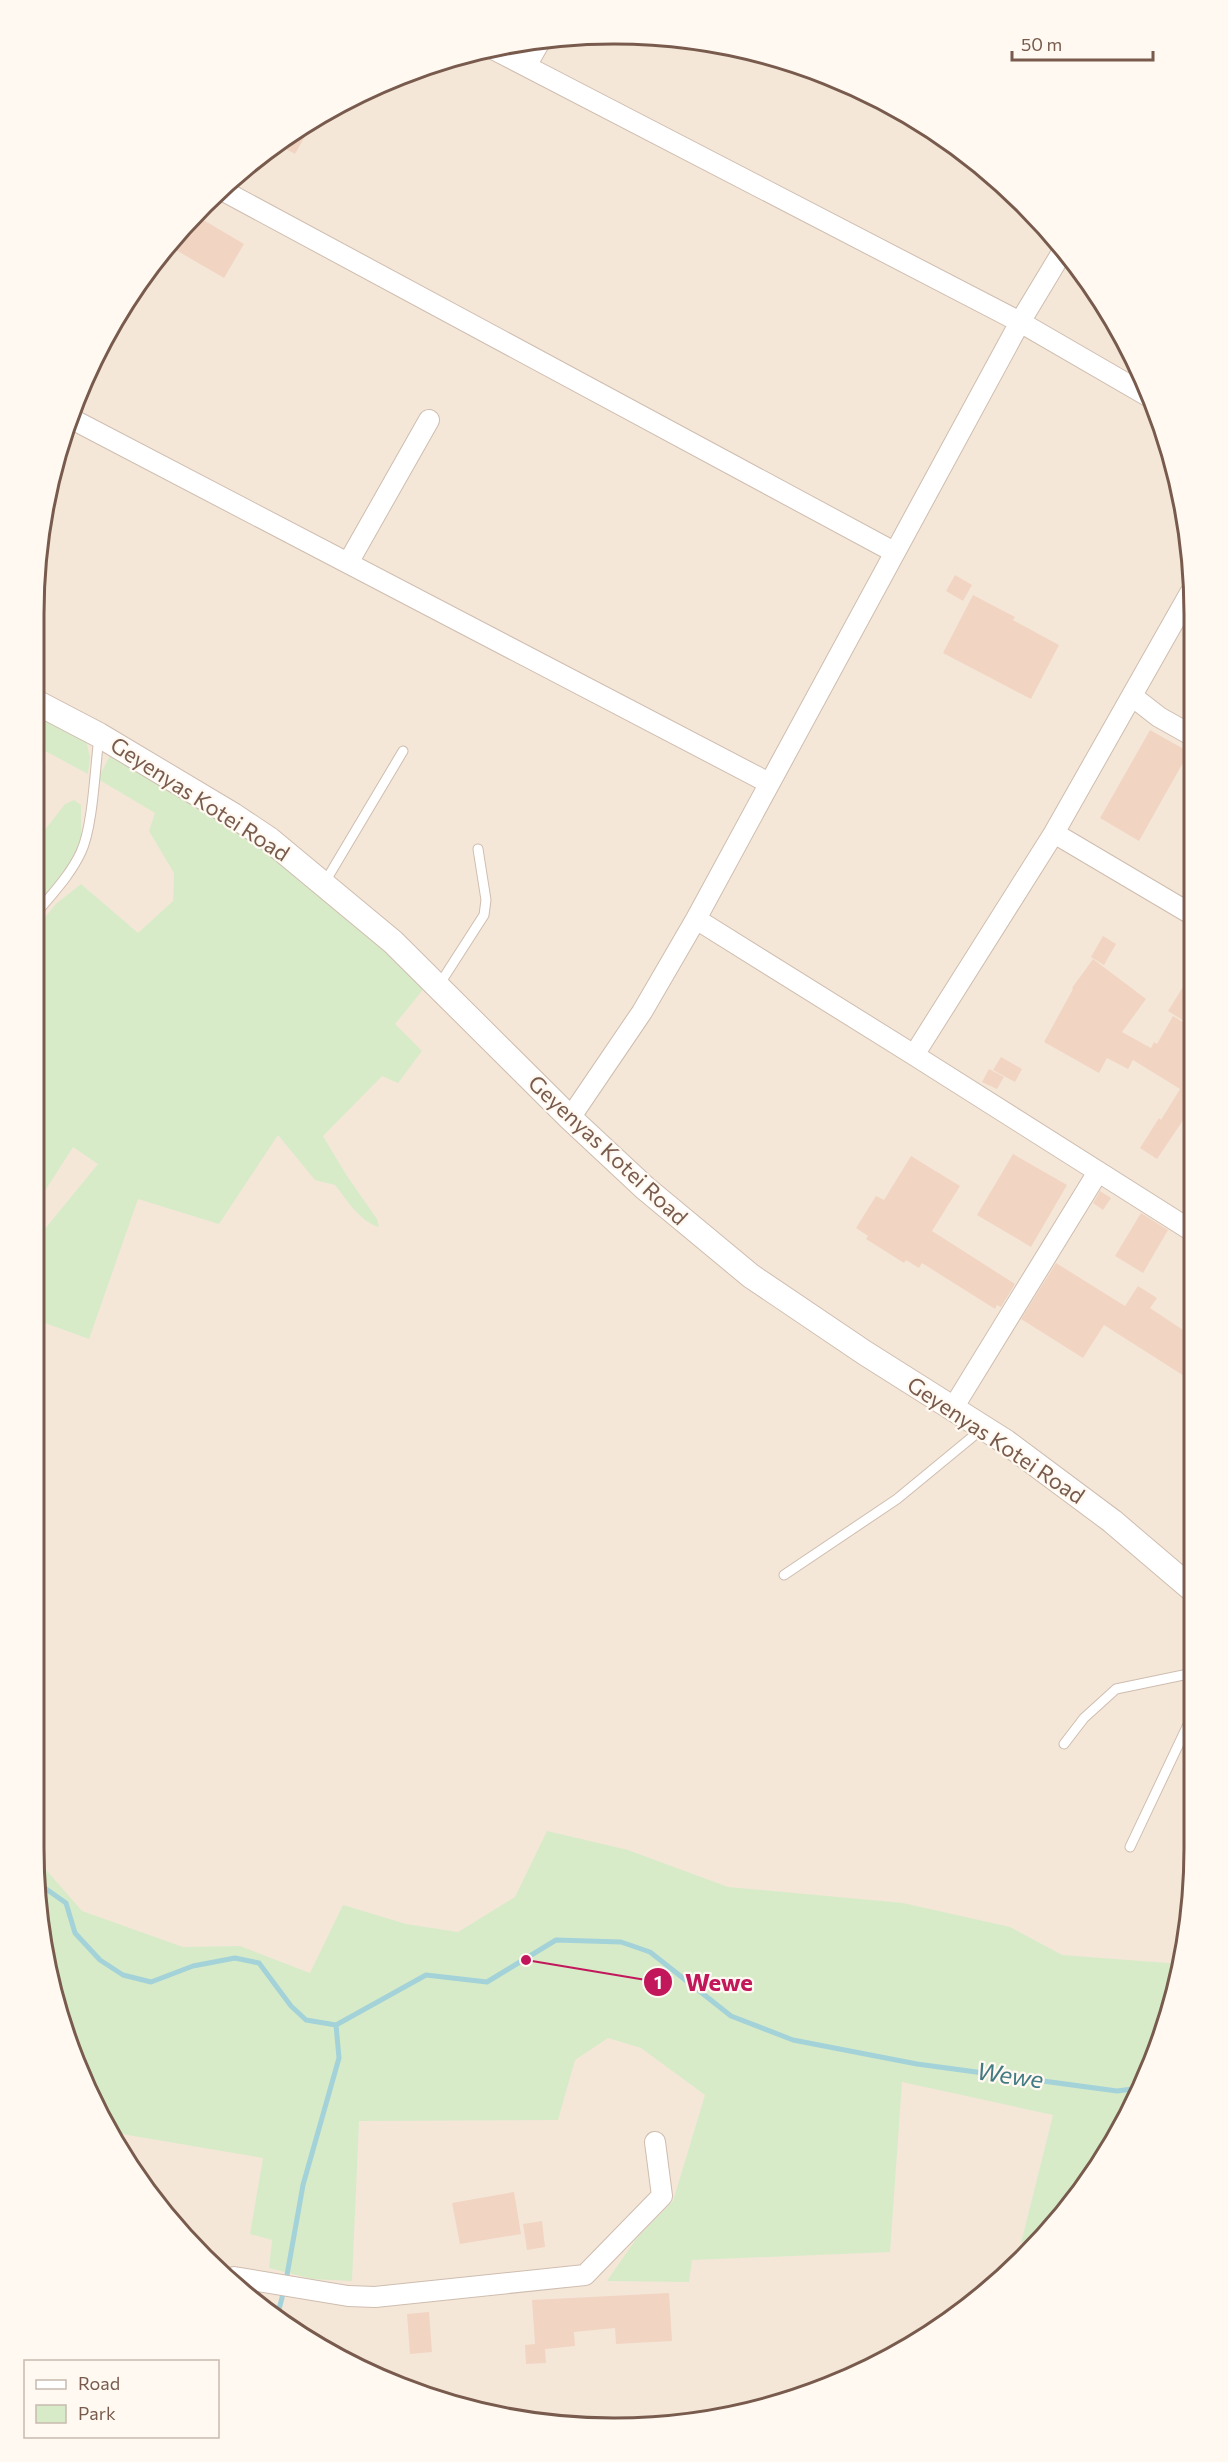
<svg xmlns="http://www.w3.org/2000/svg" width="1228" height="2462" font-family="Commissioner,sans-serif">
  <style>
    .residential { fill: #f4e7d8 }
    .green { fill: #d7ebc8 }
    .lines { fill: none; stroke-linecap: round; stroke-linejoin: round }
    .stream { stroke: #a4d2d9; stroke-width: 5 }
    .building { fill: #f2d4c2 }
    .service-casing { stroke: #cfbdaf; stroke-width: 11 }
    .minor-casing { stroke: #cfbdaf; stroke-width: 22 }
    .tertiary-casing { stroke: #cfbdaf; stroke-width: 26 }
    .service { stroke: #fff; stroke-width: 9 }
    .minor { stroke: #fff; stroke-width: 20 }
    .tertiary { stroke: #fff; stroke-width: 24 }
    .labels { text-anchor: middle; stroke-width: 4.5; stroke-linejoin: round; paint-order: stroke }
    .street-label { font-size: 22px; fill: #785b4d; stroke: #fff9f1 }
    .water-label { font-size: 24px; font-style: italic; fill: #437b84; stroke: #fff9f1 }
    .rim { fill: none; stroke: #785b4d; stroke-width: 3 }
    .leader { fill: none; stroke: #c2185b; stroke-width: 2 }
    .callout-dot { fill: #c2185b; stroke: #fff9f1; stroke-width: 2 }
    .mark-label { font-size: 18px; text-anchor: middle; font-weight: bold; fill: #fff }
    .callout-label { font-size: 24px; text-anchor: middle; font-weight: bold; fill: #c2185b; stroke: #fff9f1; stroke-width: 4.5; stroke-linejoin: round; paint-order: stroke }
  </style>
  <rect width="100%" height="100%" fill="#fdf5ea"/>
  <path class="residential" d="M652,34L764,53L871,93L997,177L1075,261L1151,392L1190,539L1194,1886L1175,1998L1135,2105L1025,2259L871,2369L765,2409L689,2424L500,2418L391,2385L292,2331L153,2202L64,2035L33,1848L34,576L53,464L93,357L153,261L231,177L323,111L427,64L538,38Z"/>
  <path class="green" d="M34,714L86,741L90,757L88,774L34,745Z
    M112,752L277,856L426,986L395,1024L422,1051L398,1083L382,1076L323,1136L347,1176L377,1219L379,1227C359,1221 348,1201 335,1185L315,1180L278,1135L219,1224L138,1199L89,1339L34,1319L35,1241L98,1164L73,1147L34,1208V930L56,904L81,884L138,933L173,901L174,873L149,831L155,813L98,779Z
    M74,800L81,805V846L72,862L40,906L34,905V844L65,804Z
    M547,1831L628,1850L728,1887L903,1903L1010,1927L1062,1955L1181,1964L1175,1998L1135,2105L1037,2242L1021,2243L1053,2115L902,2082L890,2252L692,2260L689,2282L607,2281L636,2239L673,2201L705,2095L641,2048L608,2038L575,2060L558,2120L359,2121L352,2281L312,2279L269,2268L272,2240L250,2234L263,2158L116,2133L81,2067V2052L62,2022L35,1857L82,1911L183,1947L240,1946L310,1973L343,1905L406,1924L458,1932L515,1897Z"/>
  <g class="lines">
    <path class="stream" d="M39,1884L66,1903L75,1933L100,1960L123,1975L151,1982L193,1966L235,1958L259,1963L291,2006L306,2020L336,2025L426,1975L487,1982L556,1940L621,1942L650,1952L731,2016L793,2040L917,2064L1117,2091L1141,2088
      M287,2275L303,2185L339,2058L336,2025
      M277,2317L284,2290"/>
  </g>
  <path class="building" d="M317,115L295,154L277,144L284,139Z
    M195,215L244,244L224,278L169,246Z
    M955,575L972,585L963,601L946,591Z
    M973,595L1015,617L1013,620L1059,645L1031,699L943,653Z
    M1150,730L1189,752L1139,841L1100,818Z
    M1103,936L1116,944L1104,965L1091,957Z
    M1093,959L1146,999L1122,1032L1151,1048L1154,1042L1157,1044L1173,1016L1191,1027L1192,1107L1157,1159L1140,1148L1159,1118L1161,1120L1180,1089L1133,1060L1128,1069L1107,1058L1099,1073L1044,1042L1073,989L1072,988Z
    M1191,974V1008L1184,1021L1168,1011Z
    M1001,1057L1022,1069L1015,1082L993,1070Z
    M989,1069L1004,1077L997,1089L982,1082Z
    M1013,1154L1067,1185L1031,1247L977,1215Z
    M911,1156L960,1186L932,1231L1015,1284L1001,1307L997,1305L995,1309L922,1263L919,1268L906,1260L904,1263L866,1239L868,1236L856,1228L876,1196L884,1200Z
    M1100,1191L1111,1198L1103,1210L1093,1203Z
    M1141,1213L1168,1230L1143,1273L1115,1256Z
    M1056,1263L1125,1306L1138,1286L1157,1298L1150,1308L1192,1336V1381L1104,1325L1083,1358L1021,1319Z
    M514,2192L521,2234L460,2244L452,2203Z
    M542,2221L545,2247L527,2250L523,2224Z
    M669,2293L672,2341L616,2344L615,2328L574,2332L575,2346L545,2349L546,2363L526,2364L525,2345L535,2344L532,2300Z
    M429,2312L432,2352L410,2354L407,2314Z"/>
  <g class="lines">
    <defs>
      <path id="service" d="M325,882L403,751
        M34,916C50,896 70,876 81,852C93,827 95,767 99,737
        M439,985L484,915L486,900L478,849
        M784,1575L897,1499L982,1429
        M1064,1744L1084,1718L1116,1689L1193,1673
        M1130,1847L1193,1714"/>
      <path id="minor" d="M493,49L1020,322L1153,399
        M526,66L542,38
        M220,189L894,552
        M70,418L769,783
        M348,563L429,420
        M1132,696L1159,717L1191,735
        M1054,833L1191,914
        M696,919L914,1055L1054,833L1190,593
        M914,1055L1192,1231
        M570,1118L642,1012L696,919L1020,322L1064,249
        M953,1408L1098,1172
        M234,2277L348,2296L375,2297L585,2275L662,2196L655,2142"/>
      <path id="tertiary" d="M34,701L99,735L233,815L269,839L393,942L570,1118L645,1188L751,1276L865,1353L1006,1442L1112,1521L1193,1590"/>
    </defs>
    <use href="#service" class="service-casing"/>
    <use href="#minor" class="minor-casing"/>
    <use href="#tertiary" class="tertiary-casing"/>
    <use href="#service" class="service"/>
    <use href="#minor" class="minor"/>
    <use href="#tertiary" class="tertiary"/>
  </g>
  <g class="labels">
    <g class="street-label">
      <text transform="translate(200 799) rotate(33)" y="8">Geyenyas Kotei Road</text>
      <text transform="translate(608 1150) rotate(43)" y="8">Geyenyas Kotei Road</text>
      <text transform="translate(996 1440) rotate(34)" y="8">Geyenyas Kotei Road</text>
    </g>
    <g class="water-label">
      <text transform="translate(1010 2076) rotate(8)" y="8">Wewe</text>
    </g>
  </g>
  <path d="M0 0H1228V2462H0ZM614 44H614A570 570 0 0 1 1184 614V1848A570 570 0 0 1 614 2418H614A570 570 0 0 1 44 1848V614A570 570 0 0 1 614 44Z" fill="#fff9f1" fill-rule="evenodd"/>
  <path class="rim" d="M614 44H614A570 570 0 0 1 1184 614V1848A570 570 0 0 1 614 2418H614A570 570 0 0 1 44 1848V614A570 570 0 0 1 614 44Z"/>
  <path class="leader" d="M526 1960L658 1982"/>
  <g class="callout-dot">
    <circle cx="526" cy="1960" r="6"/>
    <circle cx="658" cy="1982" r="15"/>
  </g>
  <g class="mark-label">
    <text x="658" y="1989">1</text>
  </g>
  <g class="callout-label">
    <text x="719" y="1991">Wewe</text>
  </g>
  <rect x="24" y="2360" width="195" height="78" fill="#fff9f1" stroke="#c9baaf" stroke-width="1.5"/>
  <rect x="36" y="2380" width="30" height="9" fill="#ffffff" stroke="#c9baaf" stroke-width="1.5"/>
  <text x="78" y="2390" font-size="18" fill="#785b4d">Road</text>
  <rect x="36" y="2405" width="30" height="18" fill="#d7ebc8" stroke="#c9baaf" stroke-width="1.5"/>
  <text x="78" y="2420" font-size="18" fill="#785b4d">Park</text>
  <path d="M1012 51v9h141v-9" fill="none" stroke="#785b4d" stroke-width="3"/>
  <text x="1021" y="51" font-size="18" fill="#785b4d" stroke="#fff9f1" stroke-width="4.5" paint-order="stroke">50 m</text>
</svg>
